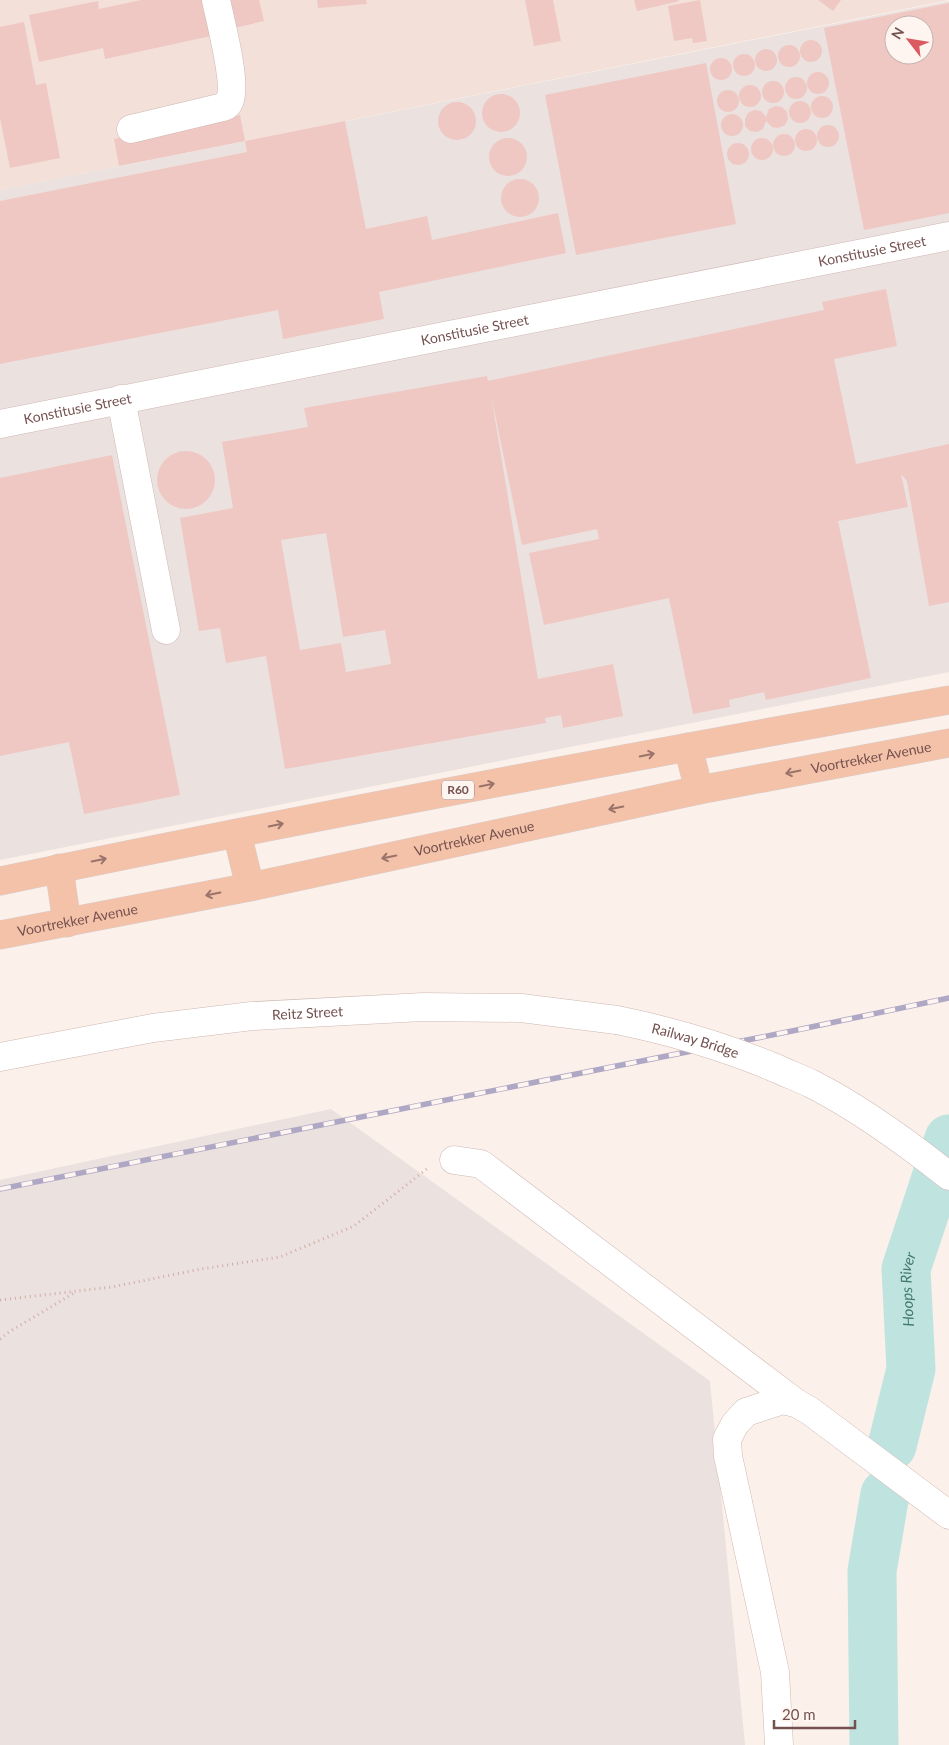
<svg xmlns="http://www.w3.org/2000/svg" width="949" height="1745" font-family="Lato,sans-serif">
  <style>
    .residential { fill: #f2e0d9 }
    .industrial { fill: #ebe1df; fill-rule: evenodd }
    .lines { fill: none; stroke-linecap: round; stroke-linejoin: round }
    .river { stroke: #bfe4df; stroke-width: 49 }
    .building { fill: #efc8c4; fill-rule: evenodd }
    .minor-casing { stroke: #cfb8b3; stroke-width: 29 }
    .major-casing { stroke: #d8cece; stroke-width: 29 }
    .path { stroke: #d4aba6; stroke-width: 3; stroke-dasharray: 1 4; stroke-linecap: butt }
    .minor { stroke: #fff; stroke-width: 28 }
    .major { stroke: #f4c2a8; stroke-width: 28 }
    .rail-casing { stroke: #afa8c5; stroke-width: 5.5 }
    .rail { stroke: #fef5f0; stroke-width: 4; stroke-dasharray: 11; stroke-linecap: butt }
    .minor-bridge-casing { stroke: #cfb8b3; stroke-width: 29; stroke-linecap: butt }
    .minor-bridge { stroke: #fff; stroke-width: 28 }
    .oneway { stroke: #9a736a }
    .labels { text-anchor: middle; stroke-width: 4; stroke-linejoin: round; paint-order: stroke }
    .shield { fill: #fef5f0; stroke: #9d827f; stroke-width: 1 }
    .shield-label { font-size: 12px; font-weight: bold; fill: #74514f }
    .street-label { font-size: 14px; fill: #74514f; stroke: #fef5f0 }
    .water-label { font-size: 15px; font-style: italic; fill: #437872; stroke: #fef5f0 }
  </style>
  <rect width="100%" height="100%" fill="#fbf0ea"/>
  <path class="residential" d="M0,0H949L0,190Z"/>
  <path class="industrial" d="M949,1V672L0,860V190ZM894,25H924V55H894Z
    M331,1109L710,1381L745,1745H0V1180Z"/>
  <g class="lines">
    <g class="river">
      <path id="s1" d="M892,1446L911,1369L906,1269L949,1139"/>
      <path d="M874,1745L872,1571L885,1494"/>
    </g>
  </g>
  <path class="building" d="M141,0H204L211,36L105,59L103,48L39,62L29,15L98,1L99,9Z
    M223,0H259L264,21L230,29Z
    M317,0H366L367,4L318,8Z
    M525,0H553L561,41L534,46Z
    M634,0H678L679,1L637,11Z
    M700,0L707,41L693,43L692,38L674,41L668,6Z
    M818,0H841L833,11Z
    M949,3V213L864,230L824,28ZM894,25H924V55H894Z
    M24,22L36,85L46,83L60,158L10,168L0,118V27Z
    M800 51a11 11 0 1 1 22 0a11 11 0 1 1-22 0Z
    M778 56a11 11 0 1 1 22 0a11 11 0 1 1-22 0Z
    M755 60a11 11 0 1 1 22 0a11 11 0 1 1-22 0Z
    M733 65a11 11 0 1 1 22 0a11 11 0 1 1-22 0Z
    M710 69a11 11 0 1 1 22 0a11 11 0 1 1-22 0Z
    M706,63L736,224L576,255L545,95Z
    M807 83a11 11 0 1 1 22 0a11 11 0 1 1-22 0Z
    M785 88a11 11 0 1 1 22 0a11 11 0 1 1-22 0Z
    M762 92a11 11 0 1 1 22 0a11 11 0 1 1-22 0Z
    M739 96a11 11 0 1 1 22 0a11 11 0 1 1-22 0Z
    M717 101a11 11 0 1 1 22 0a11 11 0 1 1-22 0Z
    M482 113a19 19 0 1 1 38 0a19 19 0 1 1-38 0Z
    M811 107a11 11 0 1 1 22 0a11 11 0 1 1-22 0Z
    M789 112a11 11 0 1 1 22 0a11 11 0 1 1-22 0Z
    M438 121a19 19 0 1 1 38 0a19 19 0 1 1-38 0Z
    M775,106L782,107L787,112L788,119L785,125L778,128L772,127L766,121L763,129L757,132L750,131L745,126V119L748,113L754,110L761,111L766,117L769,109Z
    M721 125a11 11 0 1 1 22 0a11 11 0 1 1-22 0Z
    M240,115L245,141L119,166L114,139Z
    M345,121L366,229L427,216L432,240L558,213L566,253L379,292L384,319L283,339L278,310L0,364V201L247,152L245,141Z
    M817 136a11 11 0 1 1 22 0a11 11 0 1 1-22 0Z
    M795 140a11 11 0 1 1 22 0a11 11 0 1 1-22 0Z
    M773 145a11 11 0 1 1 22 0a11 11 0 1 1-22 0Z
    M489 157a19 19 0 1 1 38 0a19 19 0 1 1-38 0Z
    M751 149a11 11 0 1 1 22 0a11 11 0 1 1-22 0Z
    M727 154a11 11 0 1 1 22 0a11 11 0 1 1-22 0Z
    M501 198a19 19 0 1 1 38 0a19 19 0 1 1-38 0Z
    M886,289L897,346L834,359L856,464L949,444V602L929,606L907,481L901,474L908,507L838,521L871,678L766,700L764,692L729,700L730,707L693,714L669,598L544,625L529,553L599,539L597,529L522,545L491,395L538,679L613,664L623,716L563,728L561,715L545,718L546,723L285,769L266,656L226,663L220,628L199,631L180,518L233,508L222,442L308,427L304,408L487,376L488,381L824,310L822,302ZM326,533L343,637L385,630L391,664L346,672L341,643L300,650L281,540Z
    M157 480a29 29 0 1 1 58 0a29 29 0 1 1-58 0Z
    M112,455L180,795L84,814L69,742L0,756V478Z"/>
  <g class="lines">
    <defs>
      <g id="minor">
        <path d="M131,129L223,107C226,106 228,105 229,102C238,86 220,20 216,0"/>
        <path d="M121,399L166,630"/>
        <path id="s2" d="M0,424L949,236"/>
        <path id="s3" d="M0,1057L153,1028L252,1016L423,1007L521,1008L617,1020"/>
        <path d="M773,1067C786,1073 799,1078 812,1084C861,1109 906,1142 949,1176"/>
        <path d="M454,1160L481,1164L796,1403"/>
        <path d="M779,1745L775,1672L728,1456L727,1439L735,1424L746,1412L783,1400L796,1403L810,1411L949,1515"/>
      </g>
      <g id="major">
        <path d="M688,747L699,790"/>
        <path d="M237,833L250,887"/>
        <path d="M59,868L67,923"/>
        <path d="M0,881C315,816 632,756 949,700"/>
        <path id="s4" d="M0,935L250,887L699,790L949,743"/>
      </g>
    </defs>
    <use href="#minor" class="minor-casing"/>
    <use href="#major" class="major-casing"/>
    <path class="path" d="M0,1300L112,1287L201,1269L280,1257L354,1226L428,1168
      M0,1339L9,1332L74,1293"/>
    <use href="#minor" class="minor"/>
    <use href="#major" class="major"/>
    <defs>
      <path id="rail" d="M0,1189L792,1031L949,998"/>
    </defs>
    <use href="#rail" class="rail-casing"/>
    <use href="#rail" class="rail"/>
    <defs>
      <g id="minor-bridge">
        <path id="s5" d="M617,1020C671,1031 722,1046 773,1067"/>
      </g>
    </defs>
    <use href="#minor-bridge" class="minor-bridge-casing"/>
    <use href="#minor-bridge" class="minor-bridge"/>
  </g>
  <defs><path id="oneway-shaft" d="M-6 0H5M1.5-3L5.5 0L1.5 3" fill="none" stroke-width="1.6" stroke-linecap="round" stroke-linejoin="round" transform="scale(1.25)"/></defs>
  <g class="oneway">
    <use href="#oneway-shaft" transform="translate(647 755) rotate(-11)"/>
    <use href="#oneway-shaft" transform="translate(793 772) rotate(169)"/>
    <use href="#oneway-shaft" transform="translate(487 785) rotate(-11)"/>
    <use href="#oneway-shaft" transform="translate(616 808) rotate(168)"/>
    <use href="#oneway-shaft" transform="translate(276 825) rotate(-11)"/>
    <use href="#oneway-shaft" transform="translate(389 857) rotate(168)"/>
    <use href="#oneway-shaft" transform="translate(99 860) rotate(-11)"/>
    <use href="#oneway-shaft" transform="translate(213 894) rotate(169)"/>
  </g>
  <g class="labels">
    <rect class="shield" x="442" y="780.5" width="32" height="19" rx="4"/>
    <g class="shield-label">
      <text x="458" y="794">R60</text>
    </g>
    <g class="street-label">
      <text dy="5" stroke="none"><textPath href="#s2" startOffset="889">Konstitusie Street</textPath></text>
      <text dy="5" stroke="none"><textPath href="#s2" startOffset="484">Konstitusie Street</textPath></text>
      <text dy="5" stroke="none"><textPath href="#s2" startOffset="79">Konstitusie Street</textPath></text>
      <text dy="5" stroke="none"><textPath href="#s4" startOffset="889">Voortrekker Avenue</textPath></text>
      <text dy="5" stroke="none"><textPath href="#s4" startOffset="484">Voortrekker Avenue</textPath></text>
      <text dy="5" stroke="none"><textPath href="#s4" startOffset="79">Voortrekker Avenue</textPath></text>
      <text dy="5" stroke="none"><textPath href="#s3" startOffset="311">Reitz Street</textPath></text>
      <text dy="5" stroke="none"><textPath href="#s5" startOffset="81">Railway Bridge</textPath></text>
    </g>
    <g class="water-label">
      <text dy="5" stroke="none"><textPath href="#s1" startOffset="159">Hoops River</textPath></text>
    </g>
  </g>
  <g transform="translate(909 40) rotate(301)"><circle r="24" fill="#fef5f0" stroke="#c7b3b0"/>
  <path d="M0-4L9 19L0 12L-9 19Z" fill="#db5961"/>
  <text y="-8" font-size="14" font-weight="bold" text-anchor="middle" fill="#74514f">N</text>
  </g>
  <path d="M774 1720v8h81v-8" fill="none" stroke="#74514f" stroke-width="2.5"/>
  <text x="782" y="1720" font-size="15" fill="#74514f" stroke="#fef5f0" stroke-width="4" paint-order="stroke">20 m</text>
</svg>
